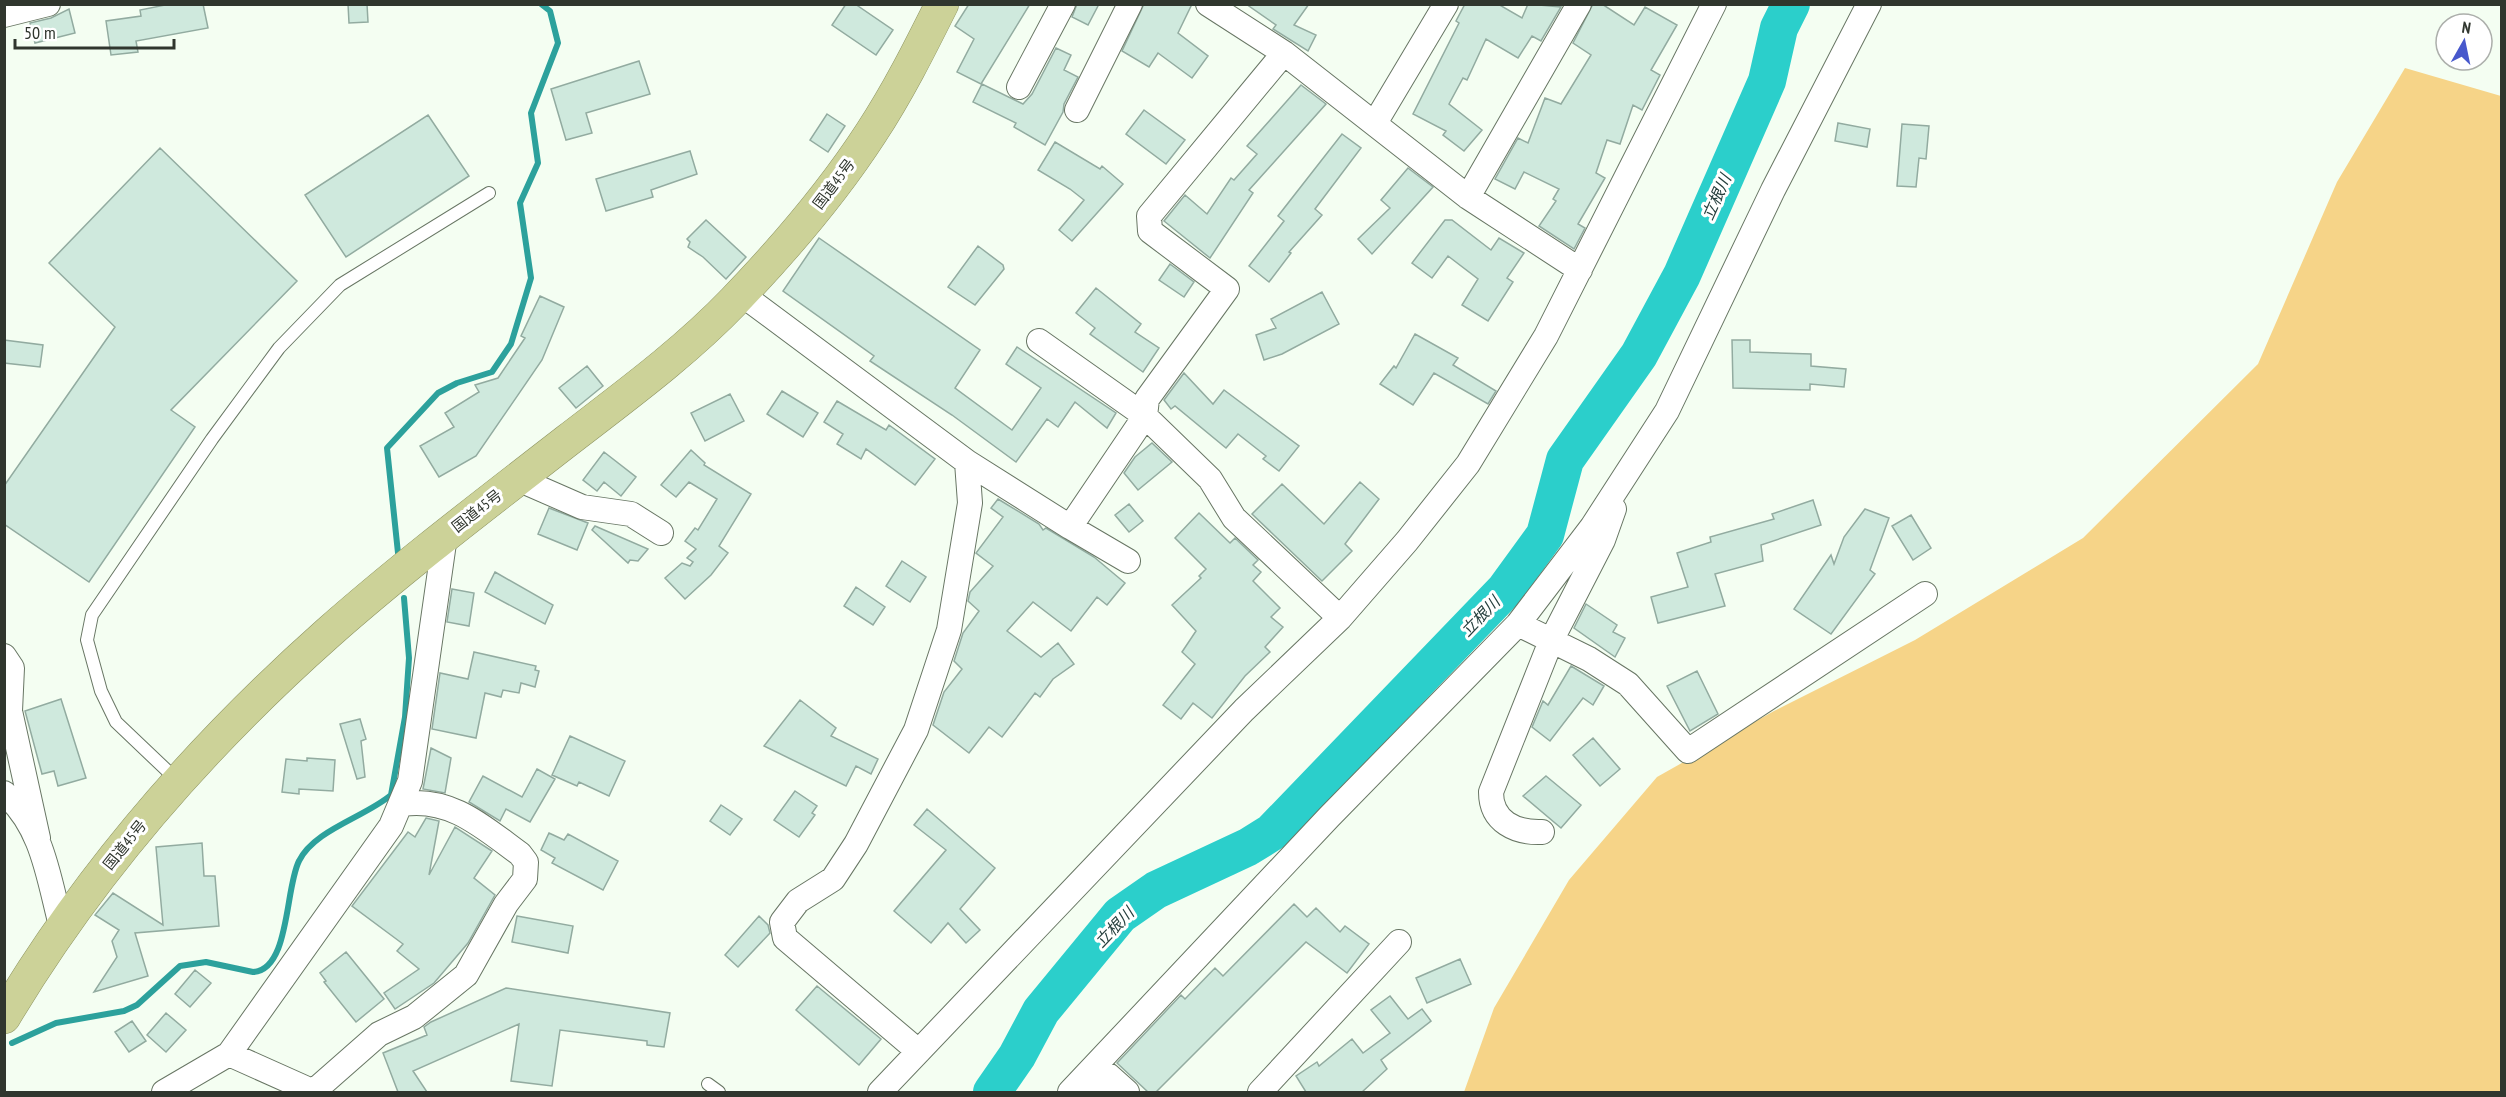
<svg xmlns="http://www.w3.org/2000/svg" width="2506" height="1097" font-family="'PT Sans Narrow','Noto Sans JP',sans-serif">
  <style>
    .green { fill: #f6d488 }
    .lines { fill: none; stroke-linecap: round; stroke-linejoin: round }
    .stream { stroke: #2ca19c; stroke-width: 6 }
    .river { stroke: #2bcfcb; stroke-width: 38 }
    .building { fill: #cfe9dd; stroke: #92aba0; stroke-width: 1.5 }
    .service-casing { stroke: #687664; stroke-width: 14 }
    .minor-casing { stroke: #687664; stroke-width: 26 }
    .trunk-casing { stroke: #8e9462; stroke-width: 34 }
    .service { stroke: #fff; stroke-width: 12 }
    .minor { stroke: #fff; stroke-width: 24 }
    .trunk { stroke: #ccd298; stroke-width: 33 }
    .labels { text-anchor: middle; stroke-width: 6; stroke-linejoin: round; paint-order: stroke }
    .street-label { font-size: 15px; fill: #30362e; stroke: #fff }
    .water-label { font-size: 16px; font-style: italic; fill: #263f3e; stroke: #fff }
  </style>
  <rect width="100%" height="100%" fill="#f4fef2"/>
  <path class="green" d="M2405,68L2501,96V1092H1464L1494,1008L1569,880L1657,777L1774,711L1915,640L2083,538L2258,364L2337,182Z"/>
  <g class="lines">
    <path class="stream" d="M398,553L387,448L438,393L457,383L492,372L511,344L531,278L520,203L538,163L531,113L558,43L550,11L541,4
      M12,1043L56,1023L124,1011L137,1005L180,966L206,962L253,972C290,970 285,888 299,861C314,830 365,817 391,795L405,717L409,658L404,598"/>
    <path class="river" d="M992,1092L1017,1056L1041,1011L1120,915L1156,890L1248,847L1272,832L1505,590L1545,535L1565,460L1639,355L1682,275L1767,81L1779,28L1791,4"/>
  </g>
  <path class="building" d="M170,4H203L208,28L136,41L138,52L111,55L106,21L141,16L140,10Z
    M348,4H367L368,22L349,23Z
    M846,4H855L893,30L876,55L832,25Z
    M969,4H1030L981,84L957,72L974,39L955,26Z
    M1077,4H1099L1088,25L1072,17Z
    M1144,4H1192L1178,33L1208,56L1192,78L1158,53L1149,67L1122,51Z
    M1246,4H1309L1294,25L1316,35L1308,51L1273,29L1276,25Z
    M1465,4H1498L1522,18L1528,4L1561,7L1541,41L1532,36L1518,58L1486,39L1467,80L1463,78L1449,104L1482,130L1464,151L1443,135L1446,131L1413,114L1459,23L1456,21Z
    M1593,4H1602L1634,25L1645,7L1677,25L1651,70L1660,75L1642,110L1633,105L1620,144L1607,140L1596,173L1605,178L1578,224L1585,228L1574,249L1539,226L1556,201L1553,199L1559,189L1524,172L1515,189L1495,179L1518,138L1528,143L1545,98L1561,104L1591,55L1573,43Z
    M69,9L75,33L35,43L30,23L51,18Z
    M1056,48L1071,55L1064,70L1078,77L1064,104L1063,112L1045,145L1014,127L1016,123L973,102L982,84L1023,104L1032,94Z
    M639,61L650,94L586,113L592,133L566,140L551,89Z
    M1301,85L1326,104L1249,190L1253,193L1210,258L1164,221L1185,195L1207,214L1231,178L1234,180L1257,154L1247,146Z
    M1144,110L1185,140L1166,164L1126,134Z
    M827,114L845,126L828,152L810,140Z
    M428,115L469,176L346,257L305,195Z
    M1838,123L1870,129L1867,147L1835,141Z
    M1902,124L1929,126L1926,159L1919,158L1916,187L1897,186Z
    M1342,134L1361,148L1315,209L1322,215L1289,252L1291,253L1269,282L1249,266L1284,221L1278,216Z
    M1055,142L1100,169L1102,166L1123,184L1072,241L1059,230L1084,200L1070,189L1038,170Z
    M160,148L297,281L171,410L195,427L89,582L4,524V486L115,327L49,263Z
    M690,151L697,174L651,190L653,197L606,211L596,179Z
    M1408,168L1433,187L1372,254L1358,239L1390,208L1381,200Z
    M706,220L746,257L726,279L703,257L688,247L690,242L687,239Z
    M1445,220H1452L1491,250L1499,238L1524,253L1507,278L1513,282L1488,321L1462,305L1478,279L1448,256L1432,278L1412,263Z
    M819,238L980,350L955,388L1012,430L1041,388L1006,364L1017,347L1116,413L1107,428L1075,402L1058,427L1047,419L1016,462L952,415L870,361L874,356L783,291Z
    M978,246L1003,265L1004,269L975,305L948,287Z
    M1170,264L1194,282L1184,297L1159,280Z
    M1096,288L1141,324L1135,332L1159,348L1143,372L1090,334L1095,328L1076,313Z
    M1322,292L1339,324L1282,354L1264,360L1256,335L1276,328L1271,319Z
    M540,296L564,307L542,360L476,456L439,477L420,446L454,427L445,413L479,392L475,385L498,378L525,338L521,336Z
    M1415,334L1458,358L1453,365L1496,391L1488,404L1434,373L1413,405L1380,384L1394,366L1396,368Z
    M4,340L43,345L40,367L4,363Z
    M1732,340H1750V352L1811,354V366L1846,369L1844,387L1810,384V390L1733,388Z
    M587,366L603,386L576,408L559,388Z
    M1184,373L1213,404L1224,390L1299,446L1279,471L1263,459L1266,456L1238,434L1226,448L1175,406L1171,409L1164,400Z
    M782,391L818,413L803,437L767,414Z
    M730,394L744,421L705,441L691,413Z
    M837,401L886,430L889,425L935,459L915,485L866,449L861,459L837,444L843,434L824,422Z
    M1152,443L1172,462L1138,490L1124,473L1135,457Z
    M691,450L705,463L704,465L751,494L719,546L728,553L711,575L685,599L665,578L682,563L690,566L693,562L687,558L696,549L685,541L695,528L698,530L717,499L689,482L676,497L661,485Z
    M604,452L636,477L621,496L604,482L597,491L583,480Z
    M1360,482L1379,499L1345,544L1352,551L1322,581L1252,514L1282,484L1324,524Z
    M998,499L1039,524L1043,530L1046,528L1094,557L1125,583L1107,605L1097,597L1071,631L1033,602L1007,631L1041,657L1058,643L1074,664L1053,679L1040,697L1035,693L1002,737L989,727L969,753L933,725L944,692L962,669L954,661L963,633L979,611L968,601L970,592L993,566L976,553L1003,517L991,508Z
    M1813,500L1821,525L1761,545L1763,561L1715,574L1725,606L1658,623L1651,597L1688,587L1677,553L1711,542L1710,537L1774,519L1772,514Z
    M1129,504L1143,521L1129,532L1115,515Z
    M549,508L588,523L577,550L538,534Z
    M1865,509L1889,518L1870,570L1875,574L1831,634L1794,609L1831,555L1834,564L1844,537Z
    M1199,513L1230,543L1235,538L1258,560L1253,565L1261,572L1253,581L1280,608L1271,617L1283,627L1265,647L1270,652L1245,676L1212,718L1193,703L1181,719L1163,705L1195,664L1182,652L1196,631L1172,605L1201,578L1199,576L1206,569L1175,538Z
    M1911,515L1931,548L1913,560L1892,526Z
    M595,526L648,549L638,561L630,560L628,563L592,530Z
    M902,561L926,577L910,602L886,586Z
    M495,572L553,605L545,624L485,592Z
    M856,587L885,607L873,625L844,606Z
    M452,589L474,593L469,626L447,622Z
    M1586,604L1617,625L1613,632L1625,638L1615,657L1574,628Z
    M474,652L536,666L535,670L539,671L535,687L521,683L519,693L503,690L501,697L485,693L476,738L432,729L440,673L468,679Z
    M1571,666L1604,686L1593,705L1583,698L1550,741L1532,727L1543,701L1548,705Z
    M1697,671L1718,714L1690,731L1667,686Z
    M61,699L86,778L58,786L54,771L42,774L25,711Z
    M800,700L836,728L831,736L878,759L871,774L856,766L846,786L764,746Z
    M360,719L366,739L361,741L365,777L357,779L340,724Z
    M570,736L625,761L609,796L579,782L577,786L552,775Z
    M1593,738L1620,769L1600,786L1573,755Z
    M431,748L451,758L445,793L423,789Z
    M307,758L335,760L333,791L299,789V794L282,792L286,759L307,761Z
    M537,769L555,779L530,822L506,809L500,821L469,802L483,776L522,797Z
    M1546,776L1581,805L1561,828L1523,796Z
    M795,791L817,806L812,813L815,815L799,837L774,820Z
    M721,805L742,819L730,835L710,821Z
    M927,809L995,868L960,909L980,930L966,943L948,923L931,943L894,911L946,850L914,825Z
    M426,818L439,821L429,875L455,827L492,851L474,878L495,895L468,943L434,983L395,1009L384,993L419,969L397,951L403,944L352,906L408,832L415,837Z
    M549,833L564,840L568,834L618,861L603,890L552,863L555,858L541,850Z
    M202,843L204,876H215L219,926L135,933L148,976L94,992L117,957L112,941L119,930L95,915L113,893L163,925L156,847Z
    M1294,904L1307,917L1316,908L1340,932L1345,926L1369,944L1347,973L1306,942L1156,1092H1148L1117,1063L1181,995L1185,999L1215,968L1223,976Z
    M517,916L573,926L568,953L512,942Z
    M759,916L768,925L770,933L738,967L725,955Z
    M346,952L384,999L356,1022L324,982L326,981L320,973Z
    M1460,959L1471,984L1427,1003L1416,978Z
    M195,970L211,983L190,1007L175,994Z
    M817,986L881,1039L859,1065L796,1010Z
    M506,988L670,1013L664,1047L647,1045V1041L560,1030L552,1086L511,1081L519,1024L413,1071L427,1092H398L383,1053L427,1035L424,1027L431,1022Z
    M1390,996L1408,1019L1422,1009L1431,1021L1381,1060L1387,1069L1362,1092H1306L1296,1076L1317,1062L1319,1066L1352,1039L1363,1053L1390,1033L1371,1010Z
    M166,1013L186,1030L166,1052L147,1035Z
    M132,1021L146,1041L129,1052L115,1032Z"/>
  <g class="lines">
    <defs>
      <path id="service" d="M178,781L116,722L101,691L87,640L92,615L212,439L279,348L340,285L489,193
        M708,1084L719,1092"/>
      <path id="minor" d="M1208,4L1284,53L1468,197L1580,270
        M4,15L48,4
        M1019,87L1063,4
        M1077,110L1130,4
        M1375,123L1446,4
        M1468,197L1579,4
        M740,293L967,462L970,503L949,630L916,730L856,844L833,879L798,901L782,922L785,938L918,1051
        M1039,341L1145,416L1210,479L1234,518L1340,618
        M967,462L1070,527L1145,416L1147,399L1227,289L1150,231L1149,216L1284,53
        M518,479L582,507L631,514L661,533
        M1070,527L1128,561
        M1518,624L1589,659L1628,684L1688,751L1925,594
        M4,656L12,668L10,711L38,838
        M4,793C44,827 49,882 62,929
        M1542,832C1516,833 1491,822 1491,792L1551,641L1603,540L1614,509
        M229,1054L314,1092
        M164,1092L229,1054L391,826L410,781L445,536
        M313,1092L379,1034L414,1017L466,975L506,904L525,879L526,862L520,854C483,827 451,797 403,804
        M880,1092L1244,710L1340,618L1407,541L1468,464L1546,336L1714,4
        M1070,1092L1329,817L1518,624L1592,527L1667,411L1773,190L1869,4
        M1092,1092L1108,1075L1127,1092
        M1260,1092L1399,942"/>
      <path id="trunk" d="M4,1017C90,873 203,744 328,633C405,565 487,503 568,440C625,396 684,353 734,301C784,249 832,193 871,133C898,92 920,48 942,4"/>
    </defs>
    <use href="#service" class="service-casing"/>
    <use href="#minor" class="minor-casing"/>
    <use href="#trunk" class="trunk-casing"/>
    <use href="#service" class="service"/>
    <use href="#minor" class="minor"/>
    <use href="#trunk" class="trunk"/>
  </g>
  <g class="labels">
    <g class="street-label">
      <text transform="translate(834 184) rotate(-53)" y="5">国道45号</text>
      <text transform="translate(477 511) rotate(-38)" y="5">国道45号</text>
      <text transform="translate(125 845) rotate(-51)" y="5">国道45号</text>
    </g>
    <g class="water-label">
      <text transform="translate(1716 197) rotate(-66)" y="6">立根川</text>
      <text transform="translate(1480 616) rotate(-46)" y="6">立根川</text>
      <text transform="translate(1114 927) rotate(-46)" y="6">立根川</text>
    </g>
  </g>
  <rect width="2506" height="1097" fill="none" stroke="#30362e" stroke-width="12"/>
  <g transform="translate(2464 42) rotate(9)"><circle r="28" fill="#ffffff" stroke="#acafab" stroke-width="1.5"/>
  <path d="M0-4.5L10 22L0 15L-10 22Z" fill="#4758cc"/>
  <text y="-9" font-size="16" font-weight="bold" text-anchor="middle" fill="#30362e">N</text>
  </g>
  <path d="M15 39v9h159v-9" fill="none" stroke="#30362e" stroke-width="3"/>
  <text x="24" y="39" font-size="18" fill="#30362e" stroke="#ffffff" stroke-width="4.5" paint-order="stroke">50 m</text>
</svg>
